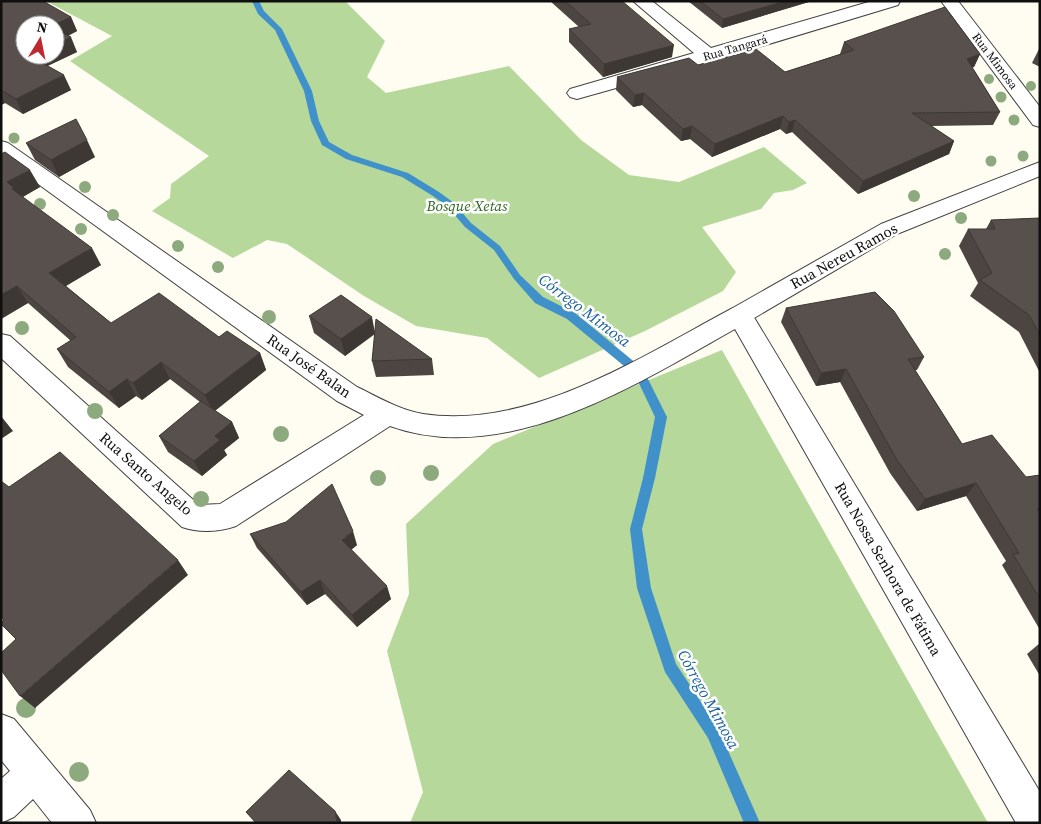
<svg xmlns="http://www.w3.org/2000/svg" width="1041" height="824" font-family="'Source Serif 4',serif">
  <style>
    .forest { fill: #b6d99b }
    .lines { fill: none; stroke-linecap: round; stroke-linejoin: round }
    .stream { fill: #4090ca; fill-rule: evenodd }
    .minor-casing { stroke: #424242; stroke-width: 2 }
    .tertiary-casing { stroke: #424242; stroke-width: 2 }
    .minor { fill: #fff; fill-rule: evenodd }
    .tertiary { fill: #fff; fill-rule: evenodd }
    .tree { fill: #8caa7e }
    .wall { fill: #4c4541 }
    .shaded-wall { fill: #3e3835 }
    .building { fill: #58504c; stroke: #3e3835 }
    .labels { text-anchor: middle; stroke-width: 5; stroke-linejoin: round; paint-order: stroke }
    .far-street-label { font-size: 12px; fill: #0f0f0f; stroke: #fff }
    .park-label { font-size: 15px; font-style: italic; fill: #2d6620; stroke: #fff }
    .street-label { font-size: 15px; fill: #0f0f0f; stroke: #fff }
    .water-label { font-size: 16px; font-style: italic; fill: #1b629f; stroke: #fff }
  </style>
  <rect width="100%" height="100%" fill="#fffcf2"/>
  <path class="forest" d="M46,1H345L385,41L367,77L386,93L509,66L581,140L629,175L679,182L764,147L807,183L793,190L774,193L761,209L702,227L736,272L723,291L645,331L539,378L487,338L416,326L364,296L287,244L267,240L233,258L152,211L170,198L171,184L209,156L70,61L112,36Z
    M722,350L988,823H410L423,792L387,651L409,594L406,524L493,444Z"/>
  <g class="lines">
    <path class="stream" d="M252,1H259L264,11L282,29L312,91L319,121L329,142L352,155L408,173L439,192L454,203L471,223L500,246L520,275L543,297L575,313L643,369L667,417L655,478L642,529L651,588L676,664L718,728L760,823H744L708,738L665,672L637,588L630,529L643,478L655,417L635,375L567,319L535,303L514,279L494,250L465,227L448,207L433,196L402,177L346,159L322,145L311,121L304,91L275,30L258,14Z"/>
    <defs>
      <path id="minor" d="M633,1H652L711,48L872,1H900L898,5L716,60L584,97L577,99L570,97L567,93L570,89L694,53Z
        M941,1H958L1040,107V127L1033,125Z
        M1,141L8,143L357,387C378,397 399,410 423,414C530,430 641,357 731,309L740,306L749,309L1040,792V823H1016L735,329C637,384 506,468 390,426L236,526C219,532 199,533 182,527L1,358V334L10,336L199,505L220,504L364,415L337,401L1,157Z
        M1,714L14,719L90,810L96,823H52L33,799L14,817L1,823V779L10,771L1,760Z"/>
      <path id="tertiary" d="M1040,162V176L897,234L749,321L740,324L731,321L727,315L731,309L881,224Z"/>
    </defs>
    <use href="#minor" class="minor-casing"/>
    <use href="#tertiary" class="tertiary-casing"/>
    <use href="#minor" class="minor"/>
    <use href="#tertiary" class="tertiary"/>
  </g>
  <g class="tree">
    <circle cx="989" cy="79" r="5"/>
    <circle cx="1031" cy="86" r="5"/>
    <circle cx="1001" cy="97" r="5.5"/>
    <circle cx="1014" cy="120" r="5.5"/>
    <circle cx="14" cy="138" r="5.5"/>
    <circle cx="1023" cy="156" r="5.5"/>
    <circle cx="991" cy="161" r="5.5"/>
    <circle cx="85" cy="187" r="6"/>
    <circle cx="914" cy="196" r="6"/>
    <circle cx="40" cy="204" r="6"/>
    <circle cx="113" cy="215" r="6"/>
    <circle cx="961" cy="218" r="6"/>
    <circle cx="81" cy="229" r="6"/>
    <circle cx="178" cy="246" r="6"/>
    <circle cx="945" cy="254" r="6"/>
    <circle cx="218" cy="267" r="6"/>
    <circle cx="269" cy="317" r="7"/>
    <circle cx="22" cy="328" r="7"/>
    <circle cx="95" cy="411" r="8"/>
    <circle cx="281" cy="434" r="8"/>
    <circle cx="431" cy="473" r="8"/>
    <circle cx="378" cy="478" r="8"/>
    <circle cx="201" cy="499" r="8"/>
    <circle cx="26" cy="708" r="10"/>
    <circle cx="79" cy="772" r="10"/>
  </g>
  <path class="wall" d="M1,1L71,17L77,31L68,36L77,52L47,66L71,90L23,114L5,103L1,105Z
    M550,1H622L672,57L603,77L569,42V29L579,27Z
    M688,1H812L722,28Z
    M844,42L980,54L974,67H972L1000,112L993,125L931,126L954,141L949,154L858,194L792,132L786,134L780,129L712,157L690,139L681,141L642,105L633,107L616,90L617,77L698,65L785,72L840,54Z
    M1040,47V67L1032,63Z
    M26,143L95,157L59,177L35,160Z
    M1,154L40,187L23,197L101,265L66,286L111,323L219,337L260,353L266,370L215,411L232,422L239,438L224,450L227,455L202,476L168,452L159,436L200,402L170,379L142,400L136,396L119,408L68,367L57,349L71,341L28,303L1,319Z
    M1040,218V373L1019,332L970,296L978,283L959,246L968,229H986L991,220Z
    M786,308L924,357L917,370H915L962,444L1026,477L1040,475V630L1002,565L1006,561L966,496L917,511L890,473L840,382L816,386L781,322Z
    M309,316L375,331L432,359L434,375L376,377L372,361L375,334L345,356L314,333Z
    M250,534L357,545L351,550L391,599L357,627L325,594L307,605L257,548Z
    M1040,643V676L1027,654Z"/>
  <path class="shaded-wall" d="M786,1H812L722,28L723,19Z
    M71,17L77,31L57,41L55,36V25H54Z
    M71,37L77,52L37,71L30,56L33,55H55V45Z
    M674,45L672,57L603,77L604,64Z
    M980,54L974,67L961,71L967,59Z
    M64,75L71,90L23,114L16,99Z
    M644,93L642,105L633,107L635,95Z
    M1,95L5,103L1,105Z
    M783,116L780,129L712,157L715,144Z
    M795,120L792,132L786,134L789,122Z
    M692,126L690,139L681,141L683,129Z
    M87,140L95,157L59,177L51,160Z
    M954,141L949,154L858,194L863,181Z
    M30,170L40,187L20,198L7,182Z
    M92,248L101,265L59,290L49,273Z
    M17,286L28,303L1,319V295Z
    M372,317L375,333L345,356L341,339Z
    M260,353L266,370L213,412L205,395Z
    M161,362L170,379L142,400L133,383Z
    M846,369L840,382L816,386L821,373Z
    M127,379L136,396L119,408L109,392Z
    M1,416L13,431L1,439Z
    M232,422L239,438L224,450L227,455L202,476L194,461L215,436Z
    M976,483L966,496L917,511L925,499Z
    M353,531L357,545L346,554L342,540Z
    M178,560L188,575L35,708L20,696Z
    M320,580L325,594L307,605L301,592Z
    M387,586L391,599L357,627L352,615Z
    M335,811L341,820V823H337Z"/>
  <path class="building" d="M1,1H43L71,17L54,25H25V55H33L30,56L64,75L16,99L1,90Z
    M565,1H622L674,45L604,64L569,29L591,24Z
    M700,1H786L723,19Z
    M945,7L980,54L967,59L1000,112L912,113L954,141L863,181L795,120L789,122L783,116L715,144L692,126L683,129L644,93L635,95L617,77L689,58L698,65L756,49L785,72L854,50L844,42Z
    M55,29L71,37L55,45Z
    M76,119L87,140L51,160L26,143Z
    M5,152L30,170L7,182L14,188L12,189L92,248L49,273L111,323L159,293L219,337L227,331L260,353L205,395L161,362L133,383L127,379L109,392L57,349L76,337L17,286L1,295V154Z
    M1040,218V335L1029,315L980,280L992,273L968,229H995L991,220Z
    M875,292L894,311L924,357L908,359L962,444L992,435L1026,477L1040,475V509H1037L1040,513V599L1013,554L1019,553L976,483L925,499L897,460L846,369L821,373L786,308Z
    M341,295L372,317L341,339L309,316Z
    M376,319L432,359L372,361Z
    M201,401L232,422L215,436L220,440L194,461L159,436Z
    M60,452L178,560L20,696L1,670V653L16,639L1,624V622L4,620L1,617V481L9,487Z
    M332,484L353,531L342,540L387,586L352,615L320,580L301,592L250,534L286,522Z
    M289,770L335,811L337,823H256L246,812Z"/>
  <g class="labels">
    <g class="far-street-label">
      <text transform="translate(735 48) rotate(-16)" y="4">Rua Tangará</text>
      <text transform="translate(995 61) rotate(53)" y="4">Rua Mimosa</text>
    </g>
    <g class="park-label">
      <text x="467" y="211">Bosque Xetas</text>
    </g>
    <g class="street-label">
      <text transform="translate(844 256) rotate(-29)" y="5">Rua Nereu Ramos</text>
      <text transform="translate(309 366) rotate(35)" y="5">Rua José Balan</text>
      <text transform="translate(146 474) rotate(41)" y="5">Rua Santo Angelo</text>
      <text transform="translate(888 569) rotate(60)" y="5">Rua Nossa Senhora de Fátima</text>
    </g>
    <g class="water-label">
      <text transform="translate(585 310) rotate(37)" y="6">Córrego Mimosa</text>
      <text transform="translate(709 699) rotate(61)" y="6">Córrego Mimosa</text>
    </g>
  </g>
  <rect width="1041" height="824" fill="none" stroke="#0f0f0f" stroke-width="5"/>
  <g transform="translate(40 40) rotate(10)"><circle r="24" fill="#ffffff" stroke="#9f9f9f"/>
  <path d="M0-4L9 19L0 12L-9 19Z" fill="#bc2a2e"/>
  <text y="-8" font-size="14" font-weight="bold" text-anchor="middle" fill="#0f0f0f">N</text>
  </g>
</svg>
